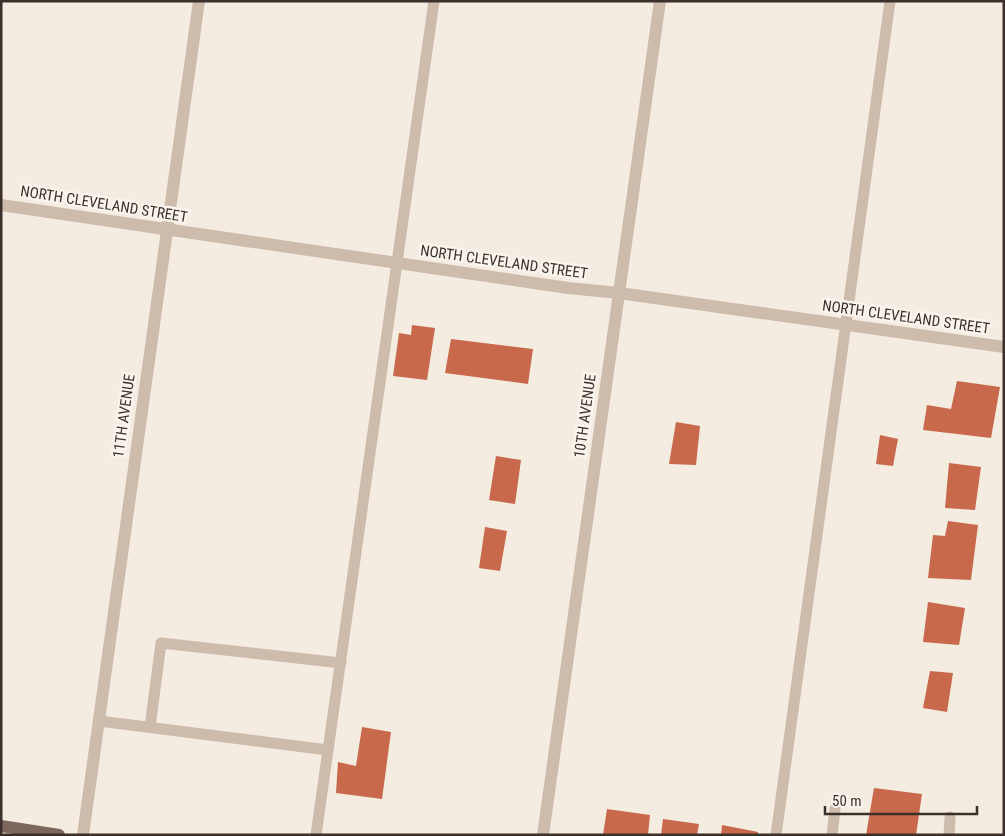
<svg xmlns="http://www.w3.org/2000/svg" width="1005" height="836" font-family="'Roboto Condensed',sans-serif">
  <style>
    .building { fill: #c8694b }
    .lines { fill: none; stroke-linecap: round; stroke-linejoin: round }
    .service { stroke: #cdbbac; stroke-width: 11 }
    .minor { stroke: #cdbbac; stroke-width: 12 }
    .primary { stroke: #7d675c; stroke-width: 12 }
    .labels { text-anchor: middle; stroke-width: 5; stroke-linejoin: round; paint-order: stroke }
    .street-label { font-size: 15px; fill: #3b302b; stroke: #fbf5ee }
  </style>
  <rect width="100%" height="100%" fill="#f4ebe1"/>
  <path class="building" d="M412,325L435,328L427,380L393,376L399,333L411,335Z
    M451,339L533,349L528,384L445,373Z
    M957,381L1000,387L991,438L923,430L927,405L951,409Z
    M676,422L700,426L696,465L669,464Z
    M880,435L898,439L893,466L876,464Z
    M496,456L521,460L515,504L489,500Z
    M949,463L981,467L975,510L945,508Z
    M948,521L978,525L971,580L928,578L933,535L945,536Z
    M485,527L507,531L500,571L479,568Z
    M928,602L965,608L959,645L923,642Z
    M930,671L953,673L947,712L923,708Z
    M362,727L391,732L382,799L336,793L338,762L356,766Z
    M874,788L922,794L916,835H866Z
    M607,809L650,815L648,835H603Z
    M663,819L699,824L697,835H661Z
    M722,825L758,832V835H721Z"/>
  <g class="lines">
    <path class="service" d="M99,721L328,750
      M150,727L161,643L341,663
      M316,835L434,1
      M776,835L890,1
      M832,835L835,809
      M949,835L950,817"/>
    <path class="minor" d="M1,205L568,288L619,293L1004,347
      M83,835L199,1
      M543,835L660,1"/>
    <path class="primary" d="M1,826L59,835"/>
  </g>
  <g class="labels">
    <g class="street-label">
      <text transform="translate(104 204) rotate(9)" y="5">NORTH CLEVELAND STREET</text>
      <text transform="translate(504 262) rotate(8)" y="5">NORTH CLEVELAND STREET</text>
      <text transform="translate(906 317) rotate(8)" y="5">NORTH CLEVELAND STREET</text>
      <text transform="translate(124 416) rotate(-82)" y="5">11TH AVENUE</text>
      <text transform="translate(585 416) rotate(-82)" y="5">10TH AVENUE</text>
    </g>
  </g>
  <rect width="1005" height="836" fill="none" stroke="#3b302b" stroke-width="5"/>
  <path d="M825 806v8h152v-8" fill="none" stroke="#3b302b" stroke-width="2.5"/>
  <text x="832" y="806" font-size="15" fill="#3b302b" stroke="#fbf5ee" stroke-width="4" paint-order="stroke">50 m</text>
</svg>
